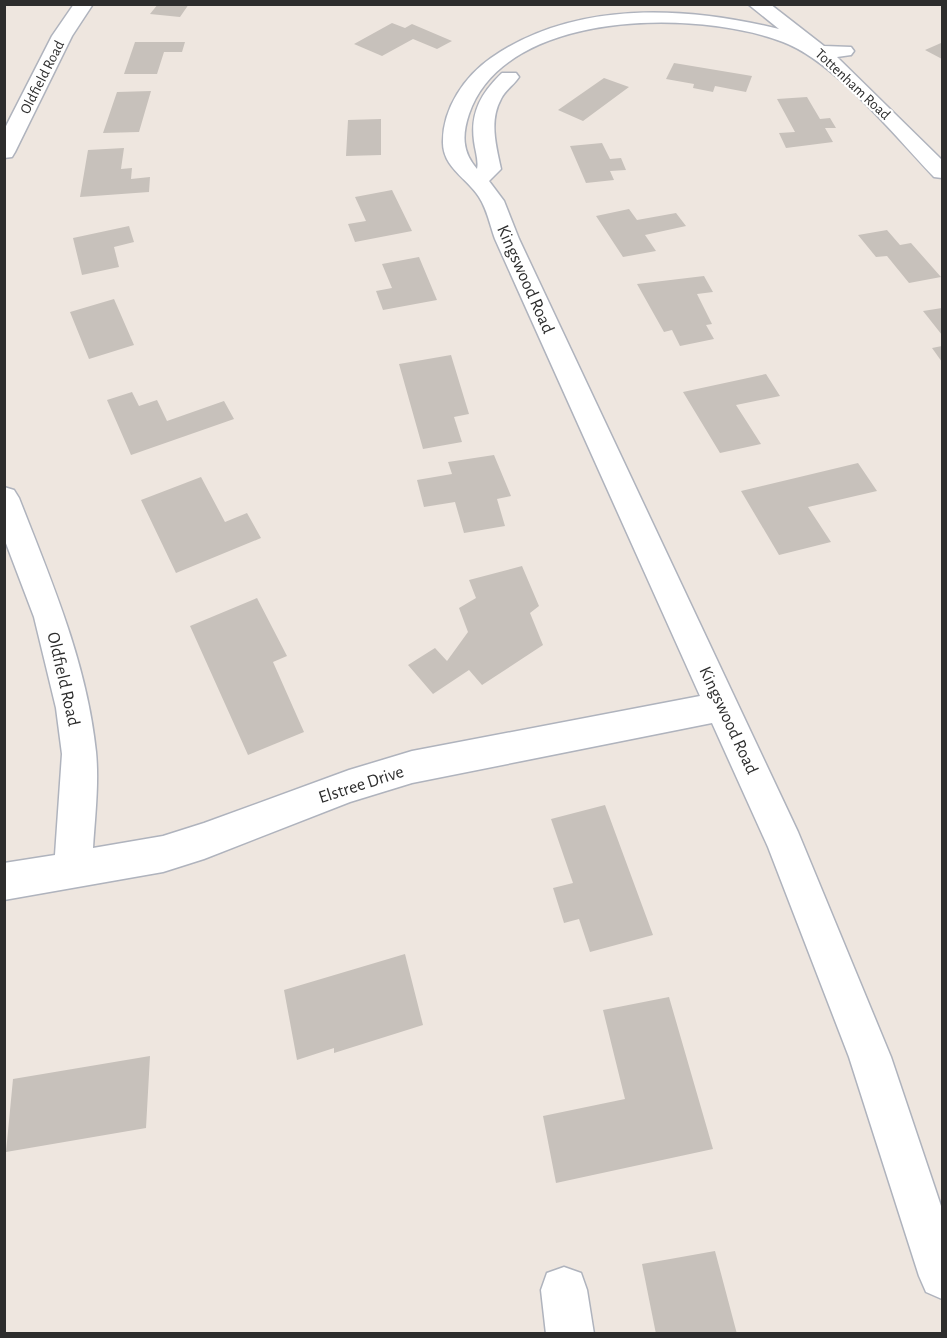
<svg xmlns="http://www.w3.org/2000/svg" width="947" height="1338" font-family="'Alegreya Sans',sans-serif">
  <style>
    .building { fill: #c7c1bb }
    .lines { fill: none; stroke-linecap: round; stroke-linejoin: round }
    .minor-casing { stroke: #afb3bd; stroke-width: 3 }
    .minor { fill: #fff; fill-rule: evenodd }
    .labels { text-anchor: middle; stroke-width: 4.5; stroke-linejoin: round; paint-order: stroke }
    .far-street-label { font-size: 15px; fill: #2d2d2d; stroke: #fff }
    .street-label { font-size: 18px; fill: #2d2d2d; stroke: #fff }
  </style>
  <rect width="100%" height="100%" fill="#eee6df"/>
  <path class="building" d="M158,4H189L180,17L150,14Z
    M392,23L405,28L412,24L452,41L437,49L413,39L382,56L354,44Z
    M135,42H185L182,52H164L157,74H124Z
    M941,43L942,59L925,50Z
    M674,63L752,76L746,92L715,86L713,92L693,88L694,84L666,79Z
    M604,78L629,87L583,121L558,110Z
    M151,91L139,132L103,133L117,92Z
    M807,97L820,119L830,118L836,128H825L833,142L786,148L779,133L795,132L777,99Z
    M381,119V155L346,156L348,120Z
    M602,143L610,159L621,158L626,170L610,171L614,180L586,183L570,146Z
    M124,148L121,169L132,168L131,179L150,177L149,192L80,197L88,150Z
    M392,190L412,231L355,242L348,224L366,221L355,197Z
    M629,209L637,220L676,213L686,226L645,235L656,251L623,257L596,216Z
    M129,226L134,242L114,247L119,267L82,275L73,238Z
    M887,230L900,245L911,243L941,277L909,283L887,256L876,257L858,235Z
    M419,257L437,300L383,310L376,291L392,288L382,264Z
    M704,276L713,292L697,294L712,324L706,325L714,339L680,346L672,330L664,332L637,284Z
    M114,299L134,345L89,359L70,312Z
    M942,308V335L923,311Z
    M942,346V362L932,348Z
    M451,355L469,414L454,417L462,442L423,449L399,364Z
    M766,374L780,396L736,405L761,444L720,453L683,392Z
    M132,392L139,406L157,400L167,421L224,401L234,419L131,455L107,400Z
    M494,455L511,496L497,499L505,526L464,533L455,502L424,507L417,480L452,474L448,462Z
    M858,463L877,491L808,507L831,542L779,555L741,491Z
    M201,477L225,522L247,513L261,538L176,573L141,500Z
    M522,566L539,606L530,613L543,645L482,685L469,670L433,694L408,665L435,648L447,661L468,632L459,608L476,598L469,580Z
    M257,598L287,656L273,662L304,732L248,755L190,626Z
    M605,805L653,935L590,952L579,919L564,923L553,888L573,883L551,819Z
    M405,954L423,1025L334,1053V1048L297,1060L284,990Z
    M669,997L713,1149L556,1183L543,1116L625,1099L603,1010Z
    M150,1056L146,1128L6,1152L13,1079Z
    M715,1251L737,1334H656L642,1264Z"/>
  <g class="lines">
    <defs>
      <path id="minor" d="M74,4H93L72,36L15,152L12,157L4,158V130L52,36Z
        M748,4H770L824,46L851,47L854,51L851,55L837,57L942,160V178L934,177C895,136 834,61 783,42C697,9 505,9 469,114C462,135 462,152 477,169C479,161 475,150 474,141C470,112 482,92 502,73H516L519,77C514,85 505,90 501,99C489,121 496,146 501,169L489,181L504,201L519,239L798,832L891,1057L942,1209V1299L926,1292L919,1276L849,1057L768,847L712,723L412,783L350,802L204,859L163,872L4,900V863L55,855L62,754L56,708L34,617L4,538V487L14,490L19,498C51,580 87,663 96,752C99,783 95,817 93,848L163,836L204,823L349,770L412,751L700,696L495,239C490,225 487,209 479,197C467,178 442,167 443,141C443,108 465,76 491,58C574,0 685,6 779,29Z
        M564,1267L581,1273L587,1290L594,1334H546L541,1290L547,1273Z"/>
    </defs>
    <use href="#minor" class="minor-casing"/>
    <use href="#minor" class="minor"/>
  </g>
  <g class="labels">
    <g class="far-street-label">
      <text transform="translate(42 77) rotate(-63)" y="5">Oldfield Road</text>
      <text transform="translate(853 84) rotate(43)" y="5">Tottenham Road</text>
    </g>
    <g class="street-label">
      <text transform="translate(526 279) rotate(66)" y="6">Kingswood Road</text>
      <text transform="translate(64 679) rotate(77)" y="6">Oldfield Road</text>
      <text transform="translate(729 720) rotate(65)" y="6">Kingswood Road</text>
      <text transform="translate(361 784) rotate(-18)" y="6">Elstree Drive</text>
    </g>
  </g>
  <rect width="947" height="1338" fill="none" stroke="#2d2d2d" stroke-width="12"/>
</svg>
